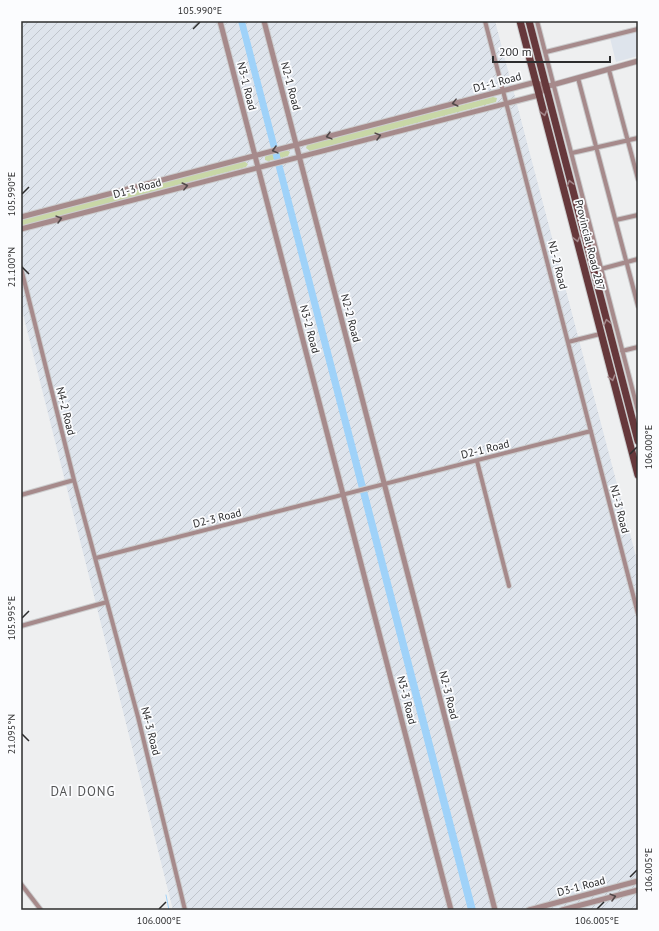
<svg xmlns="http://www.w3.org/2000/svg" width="659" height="931" font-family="'PT Sans',sans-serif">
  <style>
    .industrial { fill: url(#industrial-furrows) }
    .built { fill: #dee4ec }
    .green { fill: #c8d7a6 }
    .water { fill: #9fd2f9 }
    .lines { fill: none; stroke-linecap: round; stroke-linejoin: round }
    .stream { stroke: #9fd2f9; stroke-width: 1 }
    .minor-casing { stroke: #cbcccd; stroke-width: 6 }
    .tertiary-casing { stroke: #cbcccd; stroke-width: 7 }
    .primary-casing { stroke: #cbcccd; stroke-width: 9 }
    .minor { stroke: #a68a8b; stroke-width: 4 }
    .tertiary { stroke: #a68a8b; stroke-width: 5 }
    .primary { stroke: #66383b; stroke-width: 7 }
    .oneway { stroke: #514849 }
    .oneway2 { stroke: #a28689 }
    .ticks { fill: none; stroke: #2c2c2d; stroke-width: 1.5 }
    .labels { text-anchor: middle; stroke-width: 3.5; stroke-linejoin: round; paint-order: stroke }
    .street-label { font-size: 11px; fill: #2c2c2d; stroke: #fbfcfe }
    .quarter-label { font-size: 13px; letter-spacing: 1px; fill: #525354; stroke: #fbfcfe }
    .neatline { fill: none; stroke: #2c2c2d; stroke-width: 1.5 }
    .ticks-label { font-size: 10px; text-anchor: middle; fill: #2c2c2d }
  </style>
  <defs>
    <pattern id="industrial-furrows" width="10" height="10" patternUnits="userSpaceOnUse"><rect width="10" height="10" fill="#dee4ec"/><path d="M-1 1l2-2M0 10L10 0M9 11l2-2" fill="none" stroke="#bfc4cb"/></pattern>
  </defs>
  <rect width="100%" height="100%" fill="#eeeff0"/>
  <path class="industrial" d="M21,21H495L638,564V910H173L21,306Z"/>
  <path class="built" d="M638,30V56L616,62L610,38Z"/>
  <path class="green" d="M493,97L497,98L496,102L310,151L306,148L307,145L309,144Z
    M286,150L290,152L288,156L268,161L265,160V157L267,155Z
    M244,161L248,164L246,167L21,226V219Z"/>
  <path class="water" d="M238,21H245L476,910H468Z"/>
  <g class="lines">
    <path class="stream" d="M166,895L169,910"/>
    <defs>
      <path id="minor" d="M485,21L638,614
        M537,21L638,411
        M546,52L638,29
        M609,70L638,179
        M578,78L638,306
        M572,153L638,138
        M616,220L638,215
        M21,268L74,480L138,717L185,910
        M601,269L638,259
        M568,342L600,334
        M622,351L638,347
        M477,461L509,586
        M21,495L74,480
        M96,558L591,431
        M21,626L107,602
        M21,884L41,910"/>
      <path id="tertiary" d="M220,21L451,910
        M264,21L495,910
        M545,87L638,61
        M21,217L536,82L545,87
        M21,229L539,95L545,87
        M529,910L638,881
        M562,910L638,890"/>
      <path id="primary" d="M520,21L638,475
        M529,21L638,441"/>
    </defs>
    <use href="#minor" class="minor-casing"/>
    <use href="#tertiary" class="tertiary-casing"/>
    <use href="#primary" class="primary-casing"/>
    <use href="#minor" class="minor"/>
    <use href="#tertiary" class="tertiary"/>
    <use href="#primary" class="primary"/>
  </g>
  <defs><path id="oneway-chevron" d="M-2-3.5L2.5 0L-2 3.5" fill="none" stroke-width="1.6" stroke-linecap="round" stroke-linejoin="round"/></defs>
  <g class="oneway">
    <use href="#oneway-chevron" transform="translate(455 103) rotate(166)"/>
    <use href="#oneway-chevron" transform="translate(329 136) rotate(165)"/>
    <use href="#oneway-chevron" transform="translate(378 136) rotate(-15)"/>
    <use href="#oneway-chevron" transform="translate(275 150) rotate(165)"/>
    <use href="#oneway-chevron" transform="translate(185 186) rotate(-14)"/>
    <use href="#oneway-chevron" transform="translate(59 219) rotate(-15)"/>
    <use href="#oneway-chevron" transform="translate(613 897) rotate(-15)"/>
  </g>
  <g class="oneway2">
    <use href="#oneway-chevron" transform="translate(544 113) rotate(75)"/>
    <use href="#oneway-chevron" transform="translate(570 183) rotate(-105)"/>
    <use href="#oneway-chevron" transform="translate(577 239) rotate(76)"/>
    <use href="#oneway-chevron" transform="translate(607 322) rotate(-104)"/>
    <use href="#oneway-chevron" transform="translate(612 378) rotate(75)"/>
  </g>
  <path class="ticks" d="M193,29L200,22M22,194L29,187M22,267L29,274M630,454L637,447M22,618L29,611M22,734L29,741M630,877L637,870M159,909L166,902M597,909L604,902"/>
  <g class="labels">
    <g class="street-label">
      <text transform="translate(497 82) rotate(-15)" y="4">D1-1 Road</text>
      <text transform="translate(247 86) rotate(76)" y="4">N3-1 Road</text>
      <text transform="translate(291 86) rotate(75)" y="4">N2-1 Road</text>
      <text transform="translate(137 188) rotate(-15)" y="4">D1-3 Road</text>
      <text transform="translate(590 245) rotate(76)" y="4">Provincial Road 287</text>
      <text transform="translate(558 265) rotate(76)" y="4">N1-2 Road</text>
      <text transform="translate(351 318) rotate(75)" y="4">N2-2 Road</text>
      <text transform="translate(310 329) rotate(75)" y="4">N3-2 Road</text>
      <text transform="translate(66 411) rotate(76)" y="4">N4-2 Road</text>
      <text transform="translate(485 449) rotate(-14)" y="4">D2-1 Road</text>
      <text transform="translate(620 509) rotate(76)" y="4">N1-3 Road</text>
      <text transform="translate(217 518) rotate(-14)" y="4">D2-3 Road</text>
      <text transform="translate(449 695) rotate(76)" y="4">N2-3 Road</text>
      <text transform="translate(407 700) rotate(76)" y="4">N3-3 Road</text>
      <text transform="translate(151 731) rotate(76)" y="4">N4-3 Road</text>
      <text transform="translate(581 886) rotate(-15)" y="4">D3-1 Road</text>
    </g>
    <g class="quarter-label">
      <text x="83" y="796">DAI DONG</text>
    </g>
  </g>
  <rect width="659" height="931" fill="none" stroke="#fbfcfe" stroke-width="44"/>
  <path d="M493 56v6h117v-6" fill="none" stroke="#2c2c2d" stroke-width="2"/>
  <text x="499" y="56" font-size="12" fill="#2c2c2d" stroke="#fbfcfe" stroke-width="3" paint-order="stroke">200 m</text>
  <rect x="22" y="22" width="615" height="887" class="neatline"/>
  <g class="ticks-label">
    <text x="200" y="14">105.990°E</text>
    <text transform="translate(11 194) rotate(-90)" y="4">105.990°E</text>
    <text transform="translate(11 267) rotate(-90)" y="4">21.100°N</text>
    <text transform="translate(648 447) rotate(-90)" y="4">106.000°E</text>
    <text transform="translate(11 618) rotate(-90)" y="4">105.995°E</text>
    <text transform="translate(11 734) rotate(-90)" y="4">21.095°N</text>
    <text transform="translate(648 870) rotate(-90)" y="4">106.005°E</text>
    <text x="159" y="924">106.000°E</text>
    <text x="597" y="924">106.005°E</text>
  </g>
</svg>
